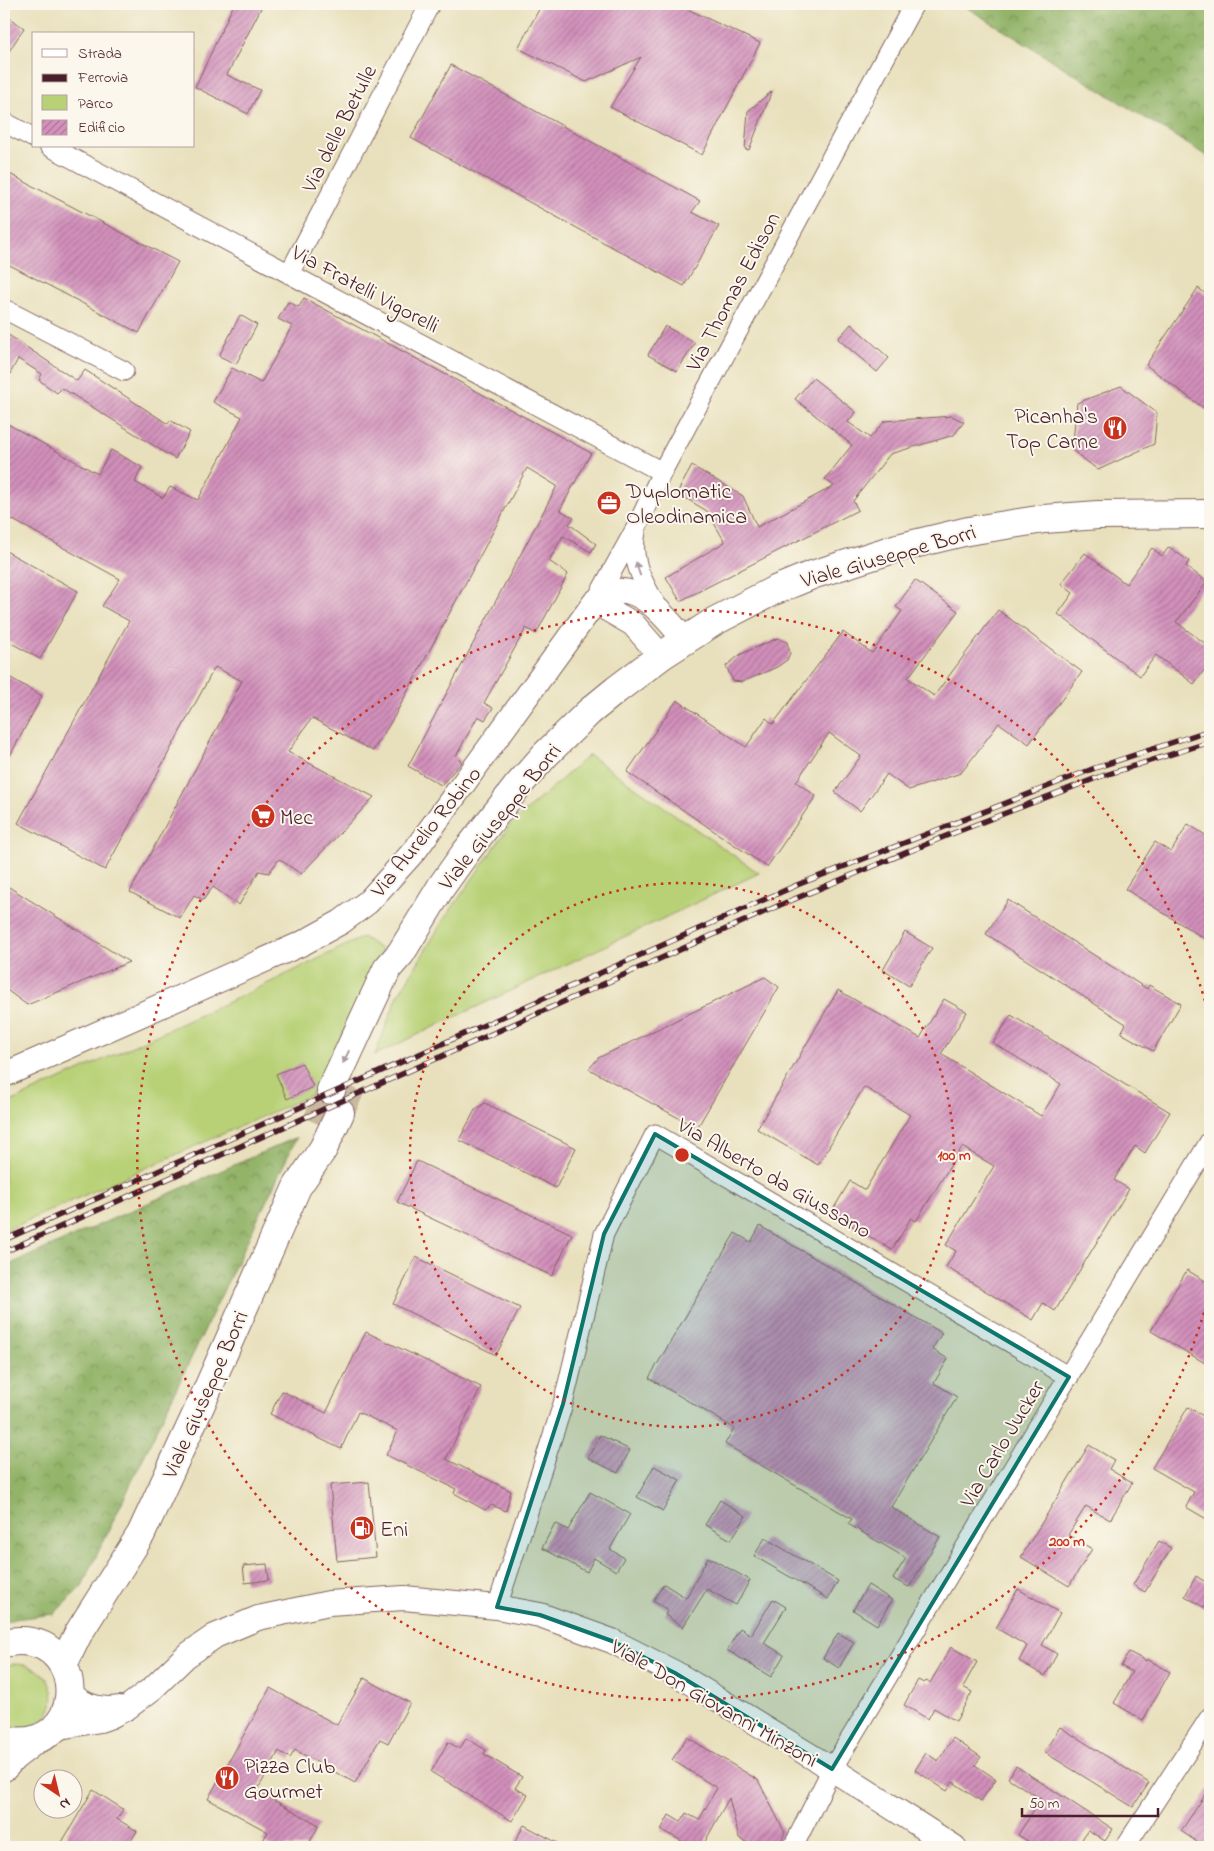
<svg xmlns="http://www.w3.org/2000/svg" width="1214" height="1851" font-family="'Indie Flower',sans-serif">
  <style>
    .green { fill: #b8d176; stroke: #817850 }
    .forest { fill: url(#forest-crowns); stroke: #6e6949 }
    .building { fill: url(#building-hatch) }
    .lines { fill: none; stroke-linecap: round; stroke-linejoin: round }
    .secondary-tunnel { stroke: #c8b99f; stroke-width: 28; stroke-dasharray: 28 14; stroke-linecap: butt }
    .minor-casing { stroke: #81635e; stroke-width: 21 }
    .tertiary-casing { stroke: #81635e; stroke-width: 26 }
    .secondary-casing { stroke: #81635e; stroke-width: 30 }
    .minor { stroke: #fff; stroke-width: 19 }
    .tertiary { stroke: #fff; stroke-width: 24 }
    .secondary { stroke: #fff; stroke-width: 28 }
    .rail-casing { stroke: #4a1f2b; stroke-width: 5.5 }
    .rail { stroke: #fbf7ec; stroke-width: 4; stroke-dasharray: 11; stroke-linecap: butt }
    .oneway { fill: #ae9aa0 }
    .marked { fill: #0f766e; fill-opacity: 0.2; stroke: #0f766e; stroke-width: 4; stroke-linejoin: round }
    .ring { fill: none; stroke: #c8321e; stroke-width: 2.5; stroke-dasharray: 2.5 5 }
    .labels { text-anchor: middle; stroke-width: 4; stroke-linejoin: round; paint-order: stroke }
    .street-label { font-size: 22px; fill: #4a1f2b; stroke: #fbf7ec }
    .poi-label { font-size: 22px; fill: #4a1f2b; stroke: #fbf7ec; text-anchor: start }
    .centre { fill: #c8321e; stroke: #fbf7ec; stroke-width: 2.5 }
    .ring-label { font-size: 15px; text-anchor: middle; font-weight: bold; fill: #c8321e; stroke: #fbf7ec; stroke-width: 4; stroke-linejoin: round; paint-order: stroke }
  </style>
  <defs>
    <pattern id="forest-crowns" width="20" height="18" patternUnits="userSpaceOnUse" patternTransform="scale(1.25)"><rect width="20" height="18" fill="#92b367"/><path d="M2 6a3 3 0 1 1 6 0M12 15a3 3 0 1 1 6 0" fill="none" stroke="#799155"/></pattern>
    <pattern id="building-hatch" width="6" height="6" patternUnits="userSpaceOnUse" patternTransform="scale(1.25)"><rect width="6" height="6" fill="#d290bb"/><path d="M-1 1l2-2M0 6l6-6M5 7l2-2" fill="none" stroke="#ac7598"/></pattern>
  </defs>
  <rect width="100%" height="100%" fill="#fbf7ec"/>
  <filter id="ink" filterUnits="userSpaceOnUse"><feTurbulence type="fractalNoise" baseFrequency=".02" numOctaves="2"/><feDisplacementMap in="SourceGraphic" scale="10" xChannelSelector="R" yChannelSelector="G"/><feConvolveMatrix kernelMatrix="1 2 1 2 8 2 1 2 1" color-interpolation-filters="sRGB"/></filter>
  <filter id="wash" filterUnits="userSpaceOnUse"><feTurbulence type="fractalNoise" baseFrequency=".0096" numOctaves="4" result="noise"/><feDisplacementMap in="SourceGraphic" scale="20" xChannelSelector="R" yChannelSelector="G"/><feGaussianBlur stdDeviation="1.12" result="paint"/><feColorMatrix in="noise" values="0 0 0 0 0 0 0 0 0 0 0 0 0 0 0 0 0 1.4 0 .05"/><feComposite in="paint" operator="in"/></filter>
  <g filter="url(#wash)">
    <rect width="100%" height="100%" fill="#e8e0bc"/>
    <path class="green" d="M589,755L759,873L375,1055L397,997L443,921L510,825Z
      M363,937L382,950L315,1093L4,1231V1105L248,993Z
      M12,1664C65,1662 65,1730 19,1728C13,1728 9,1729 4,1726V1667Z"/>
    <path class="forest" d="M961,4H1210V158Z
      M297,1137L82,1586L54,1614L14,1619L4,1623V1267Z"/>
    <g id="blocks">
      <path class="building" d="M234,4H263L227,75L260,90L248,114L195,87Z
        M542,4H687L685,8L760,43L702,155L610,107L641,57L586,82L518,48Z
        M4,14L24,28L4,59Z
        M451,65L700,201L692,212L719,226L684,286L411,138Z
        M772,91L749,150L745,149L748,111Z
        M4,171L178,262L139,333L4,262Z
        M1198,288L1210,297V413L1146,365Z
        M304,298L591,453L560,510L574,518L569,524L596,544L591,552L563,536L549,561L568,574L536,634L526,628L484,703L493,708L485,720L478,716L456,756L462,762L441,785L408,766L557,486L527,468L394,717L373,751L312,718L288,752L374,797L301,874L279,859L269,873L259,871L239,905L213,887L203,900L194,895L180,918L130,892L242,681L215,667L105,870L18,823L129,621L102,606L120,579L4,515V422L98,474L111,450L142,467L135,482L163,498L170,487L198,500L242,417L213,402L232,368L261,383L292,326L278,319L288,302L299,307Z
        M240,315L257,325L236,364L219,356Z
        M851,324L889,358L877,372L838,339Z
        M665,326L695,343L677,371L648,355Z
        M4,332L77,381L85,370L168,424L170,420L190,432L175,459L62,388L57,393L39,380L42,374L18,359L4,385Z
        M813,378L856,412L848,422L870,438L885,421L952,416L964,422L954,435L890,454L853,501L858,510L680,601L666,577L725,542L707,511L677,493L692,466L743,496L757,527L834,486L825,479L852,445L795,399Z
        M1121,386L1157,413L1154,444L1098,470L1072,450L1077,403Z
        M1169,547L1189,561L1186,566L1207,582L1176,622L1210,647V662L1194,684L1156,655L1140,676L1058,614L1073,593L1061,584L1085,553L1126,584L1152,548L1162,556Z
        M4,550L78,591L40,659L4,639Z
        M915,580L958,611L908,678L934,696L998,610L1082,672L1029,744L999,723L961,773L909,790L887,774L860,811L835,792L861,756L829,733L796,782L816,796L767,867L627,772L677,700L746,747L766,718L773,724L843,632L872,653L902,611L896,607Z
        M778,638L787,642L790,653L787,660L777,667L742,682L733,681L726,666L741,654Z
        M4,674L42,696L4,767Z
        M1188,824L1210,838V942L1125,889L1155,842L1171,852Z
        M4,884L129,962L27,1005L4,988Z
        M1008,900L1147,989L1149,985L1181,1004L1153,1051L1121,1033L1126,1024L986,934Z
        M905,932L932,948L909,986L883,970Z
        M765,977L779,987L697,1128L589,1069L598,1058Z
        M838,990L920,1038L944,999L967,1012L941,1054L1041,1116L1061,1084L993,1043L1011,1015L1170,1112L1145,1153L1135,1146L1114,1180L1129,1189L1055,1311L1043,1303L1033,1320L946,1267L956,1251L946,1245L994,1166L962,1147L916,1221L911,1218L892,1250L831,1213L850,1181L865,1190L910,1115L864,1087L818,1165L757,1129Z
        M302,1063L313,1087L287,1099L276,1074Z
        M485,1103L576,1148L556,1188L459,1140L475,1110Z
        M417,1161L572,1234L552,1276L397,1202Z
        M760,1226L942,1333L932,1349L948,1359L934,1383L957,1397L891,1507L940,1537L909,1587L893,1579L906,1558L848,1524L852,1519L725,1444L734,1428L649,1378L735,1233L751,1242Z
        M416,1257L520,1308L496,1355L393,1304Z
        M1187,1270L1210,1284V1366L1151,1331Z
        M366,1332L481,1387L446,1459L511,1491L506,1511L492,1505L485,1510L454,1493L456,1489L386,1455L398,1431L358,1412L341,1449L270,1414L282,1391L326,1413Z
        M1188,1407L1210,1420V1521L1186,1507L1194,1492L1152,1468Z
        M600,1435L630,1450L618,1473L588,1458Z
        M1089,1445L1114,1460L1109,1469L1132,1483L1110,1520L1086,1506L1068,1535L1092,1549L1069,1586L1021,1557Z
        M654,1466L680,1480L663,1511L637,1497Z
        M369,1482L376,1557L337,1561L330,1485Z
        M590,1492L630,1514L610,1549L624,1558L616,1571L594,1558L587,1572L542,1548L555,1523L568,1530Z
        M720,1500L746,1516L731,1540L705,1525Z
        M765,1538L838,1581L828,1599L754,1556Z
        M1159,1541L1171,1548L1145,1592L1133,1585Z
        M708,1557L750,1580L736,1605L707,1589L683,1627L665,1615L668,1610L653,1601L664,1584L686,1598Z
        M267,1564L269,1580L245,1583L243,1566Z
        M1196,1576L1210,1585V1611L1185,1596Z
        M868,1585L892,1600L877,1625L853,1610Z
        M1018,1589L1060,1613L1042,1645L1057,1654L1045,1676L1019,1661L1027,1646L996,1628Z
        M773,1599L786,1607L764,1643L784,1655L771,1677L727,1650L740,1628L751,1635Z
        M838,1633L854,1642L839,1668L823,1658Z
        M951,1647L977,1662L963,1687L972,1692L956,1721L934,1708L928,1719L904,1705L918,1680L924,1683L926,1681L930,1683Z
        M1129,1652L1146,1661L1147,1659L1170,1672L1143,1720L1114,1703L1132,1672L1121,1666Z
        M364,1678L410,1703L388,1743L380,1739L355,1783L295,1750L290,1758L279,1751L257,1791L319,1825L307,1847H271L262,1842L268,1832L208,1799L270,1688L337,1725Z
        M1060,1727L1149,1783L1133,1807L1044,1752Z
        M687,1737L758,1780L785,1833L778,1847H754L739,1838L729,1798L702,1847H693L661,1830L669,1815L681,1822L686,1813L699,1820L717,1788L672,1760Z
        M466,1738L486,1750L484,1754L522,1777L515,1788L528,1795L512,1821L431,1772L448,1742L460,1749Z
        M953,1738L981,1757L975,1765L996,1779L981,1801L953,1782L947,1791L915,1770L926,1753L938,1761Z
        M1016,1766L1113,1829L1105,1841L1088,1830L1077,1847H1037L1018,1835L1041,1799L1008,1778Z
        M1210,1788V1847H1204L1181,1831Z
        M93,1790L123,1809L117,1819L137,1831L127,1847H59Z
        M524,1825L565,1847H512Z"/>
    </g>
  </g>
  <g filter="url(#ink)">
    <use href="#blocks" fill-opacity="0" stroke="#81635e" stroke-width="1"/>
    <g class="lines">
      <path class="secondary-tunnel" d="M340,1113L355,1080
        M316,1123L331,1090"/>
      <defs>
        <path id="minor" d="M4,122L34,138
          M49,146L662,472
          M289,274L430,4
          M4,309L124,371
          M636,532C630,560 643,583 657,606
          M595,602L637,526L662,472L914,4
          M497,1607L563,1404L604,1234L655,1134L1069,1377
          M793,1847L832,1769L1210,1141
          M1125,1847L1210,1717"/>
        <path id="tertiary" d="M595,602L633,624L661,656
          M4,1075L303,943L341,922L368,902L416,849L595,602C601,599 609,591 616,591C644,587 668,621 685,640
          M70,1693C83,1706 101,1711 119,1708
          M54,1728L100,1720L111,1716L128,1707L153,1688L186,1656L215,1636L258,1618L329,1603L404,1598L497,1607L540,1615L612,1641L675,1673L832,1769L954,1847"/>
        <path id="secondary" d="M331,1090L387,969L401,953L441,887L466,852L516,788L545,755L589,712L616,690L661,656L715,621L773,591L812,575L897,548L968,531L1044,519L1098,515L1210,514
          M4,1643C9,1642 14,1641 19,1641C90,1640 87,1756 4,1740
          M63,1665L78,1634L141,1534L201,1404L297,1187L323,1149L340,1113
          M4,1767L13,1757L35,1740"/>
      </defs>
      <use href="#minor" class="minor-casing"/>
      <use href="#tertiary" class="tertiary-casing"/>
      <use href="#secondary" class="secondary-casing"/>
      <use href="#minor" class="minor"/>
      <use href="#tertiary" class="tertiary"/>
      <use href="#secondary" class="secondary"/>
      <defs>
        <path id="rail" d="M4,1240L797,885L1095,768L1210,730
          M4,1252L780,905L946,836L1099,777L1210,742"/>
      </defs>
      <use href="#rail" class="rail-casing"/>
      <use href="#rail" class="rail"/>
    </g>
    <defs><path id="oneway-solid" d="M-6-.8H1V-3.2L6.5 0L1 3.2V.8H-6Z" transform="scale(1.25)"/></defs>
    <g class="oneway">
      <use href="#oneway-solid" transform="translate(638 569) rotate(-108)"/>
      <use href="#oneway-solid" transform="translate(346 1057) rotate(115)"/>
    </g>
  </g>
  <path class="marked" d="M655,1134L1069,1377L832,1769L675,1673L612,1641L540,1615L497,1607L563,1404L604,1234Z"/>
  <g class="ring">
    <circle cx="682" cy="1155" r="272"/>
    <path d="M1210 1291A545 545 0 1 1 1210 1019"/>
  </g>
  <defs>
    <symbol id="restaurant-disc" viewBox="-11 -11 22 22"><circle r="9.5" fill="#c8321e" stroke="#fbf7ec"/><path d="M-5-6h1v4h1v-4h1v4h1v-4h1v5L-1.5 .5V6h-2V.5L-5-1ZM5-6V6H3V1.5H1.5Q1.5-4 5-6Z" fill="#fff"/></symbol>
    <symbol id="office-disc" viewBox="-11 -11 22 22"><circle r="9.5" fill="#c8321e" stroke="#fbf7ec"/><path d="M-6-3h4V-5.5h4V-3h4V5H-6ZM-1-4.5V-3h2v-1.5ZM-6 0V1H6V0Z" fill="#fff"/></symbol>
    <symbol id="supermarket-disc" viewBox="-11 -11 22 22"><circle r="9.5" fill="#c8321e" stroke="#fbf7ec"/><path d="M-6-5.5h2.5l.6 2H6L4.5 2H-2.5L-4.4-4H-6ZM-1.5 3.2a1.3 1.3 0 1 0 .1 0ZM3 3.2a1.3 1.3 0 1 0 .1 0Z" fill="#fff"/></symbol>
    <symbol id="fuel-disc" viewBox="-11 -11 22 22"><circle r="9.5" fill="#c8321e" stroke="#fbf7ec"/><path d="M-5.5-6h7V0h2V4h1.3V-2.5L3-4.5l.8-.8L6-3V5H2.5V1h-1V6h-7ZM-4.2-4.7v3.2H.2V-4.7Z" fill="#fff"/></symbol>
  </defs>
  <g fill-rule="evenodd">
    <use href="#restaurant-disc" x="1101" y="414" width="28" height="28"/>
    <use href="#office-disc" x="595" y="489" width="28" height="28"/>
    <use href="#supermarket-disc" x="249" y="802" width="28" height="28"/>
    <use href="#fuel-disc" x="348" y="1514" width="28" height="28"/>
    <use href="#restaurant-disc" x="213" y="1764" width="28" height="28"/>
  </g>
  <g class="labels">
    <g class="street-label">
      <text transform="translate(338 128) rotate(-63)" y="8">Via delle Betulle</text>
      <text transform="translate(366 288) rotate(28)" y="8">Via Fratelli Vigorelli</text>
      <text transform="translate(732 291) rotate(-62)" y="8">Via Thomas Edison</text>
      <text transform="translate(888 555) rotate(-16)" y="8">Viale Giuseppe Borri</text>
      <text transform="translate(499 816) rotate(-51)" y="8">Viale Giuseppe Borri</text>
      <text transform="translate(425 831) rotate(-51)" y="8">Via Aurelio Robino</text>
      <text transform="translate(775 1177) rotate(30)" y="8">Via Alberto da Giussano</text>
      <text transform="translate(204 1394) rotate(-66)" y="8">Viale Giuseppe Borri</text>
      <text transform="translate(1001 1443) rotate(-59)" y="8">Via Carlo Jucker</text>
      <text transform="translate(715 1702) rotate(30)" y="8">Viale Don Giovanni Minzoni</text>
    </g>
    <g class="poi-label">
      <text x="1098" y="423" text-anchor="end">Picanha's<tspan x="1098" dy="25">Top Carne</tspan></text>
      <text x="626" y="498">Duplomatic<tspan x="626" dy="25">Oleodinamica</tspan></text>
      <text x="280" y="824">Mec</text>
      <text x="380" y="1536">Eni</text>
      <text x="244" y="1773">Pizza Club<tspan x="244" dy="25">Gourmet</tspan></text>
    </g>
  </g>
  <circle cx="682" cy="1155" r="8" class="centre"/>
  <g class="ring-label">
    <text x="954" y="1160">100 m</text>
    <text x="1067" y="1546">200 m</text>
  </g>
  <rect width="1214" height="1851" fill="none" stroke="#fbf7ec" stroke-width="20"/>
  <rect x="32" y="32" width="162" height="115" fill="#fbf7ec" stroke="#b4a19f"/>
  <rect x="42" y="49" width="25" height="8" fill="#ffffff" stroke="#b4a19f"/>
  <text x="78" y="58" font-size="15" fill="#4a1f2b">Strada</text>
  <rect x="42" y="74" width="25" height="8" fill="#4a1f2b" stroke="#b4a19f"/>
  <text x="78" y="82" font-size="15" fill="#4a1f2b">Ferrovia</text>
  <rect x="42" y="95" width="25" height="15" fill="#b8d176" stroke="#b4a19f"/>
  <text x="78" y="108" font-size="15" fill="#4a1f2b">Parco</text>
  <rect x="42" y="120" width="25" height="15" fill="url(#building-hatch)" stroke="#b4a19f"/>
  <text x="78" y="132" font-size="15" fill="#4a1f2b">Edificio</text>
  <g transform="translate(58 1794) rotate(145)"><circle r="24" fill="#fbf7ec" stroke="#b4a19f"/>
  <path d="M0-4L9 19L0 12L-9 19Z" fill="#c8321e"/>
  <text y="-8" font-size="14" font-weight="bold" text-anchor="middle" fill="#4a1f2b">N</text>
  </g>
  <path d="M1022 1808v8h136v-8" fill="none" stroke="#4a1f2b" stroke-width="2.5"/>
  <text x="1029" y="1808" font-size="15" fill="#4a1f2b" stroke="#fbf7ec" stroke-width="4" paint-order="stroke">50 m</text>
</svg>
